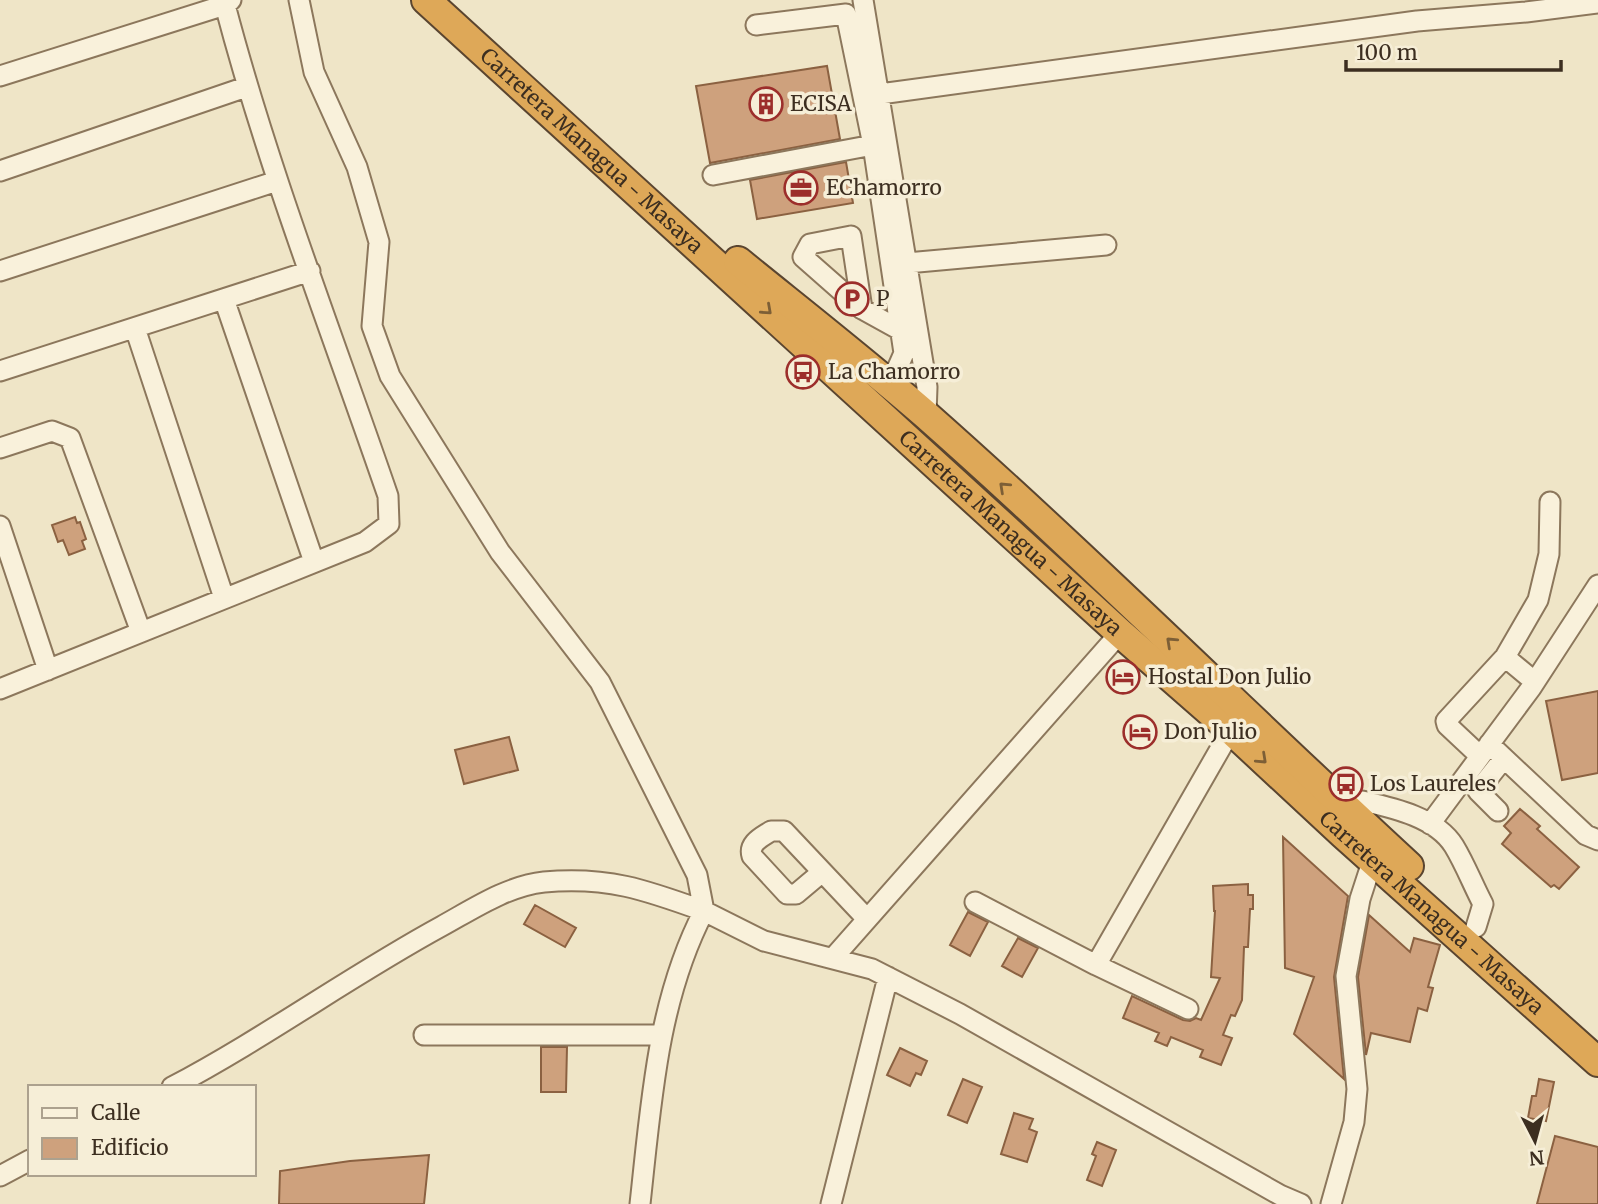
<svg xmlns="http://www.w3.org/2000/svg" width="1598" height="1204" font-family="Merriweather,serif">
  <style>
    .building { fill: #cea17d; stroke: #8b6141; stroke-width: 2 }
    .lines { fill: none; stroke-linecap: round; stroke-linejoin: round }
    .minor-casing { stroke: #8c775c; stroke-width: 23 }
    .highway-casing { stroke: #5a4530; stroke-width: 32 }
    .minor { stroke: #f9f1db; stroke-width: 19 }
    .highway { stroke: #dea858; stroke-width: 28 }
    .oneway { stroke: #7d5f36 }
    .labels { text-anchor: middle; stroke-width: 7; stroke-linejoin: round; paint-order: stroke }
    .poi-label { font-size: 21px; fill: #3c2e20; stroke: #f6eed7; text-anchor: start }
    .street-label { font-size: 21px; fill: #3c2e20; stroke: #f6eed7 }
  </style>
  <rect width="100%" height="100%" fill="#efe5c7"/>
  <path class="building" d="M827,66L840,139L710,163L696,86Z
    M846,162L853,203L757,219L750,180Z
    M75,517L77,523L80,522L86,539L82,541L85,549L69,555L63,540L58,542L52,525Z
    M1598,691V773L1562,780L1546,701Z
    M509,737L518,770L464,784L455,750Z
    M1520,809L1540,826L1537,829L1579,867L1559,889L1554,885L1551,887L1502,844L1511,833L1504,826Z
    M1283,837L1348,896L1334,977L1344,1079L1294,1034L1314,977L1285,968Z
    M1248,884V895H1253V909H1250L1248,947H1244L1242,1000L1235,1016L1231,1015L1223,1035L1232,1038L1221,1065L1200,1057L1203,1050L1171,1037L1167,1046L1155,1041L1159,1033L1123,1018L1132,996L1183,1020L1190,1021L1196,1018L1201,1020L1220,978L1211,977L1215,911H1214L1213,886Z
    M535,905L576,928L565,947L524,924Z
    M968,912L988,922L970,956L950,945Z
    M1369,915L1410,952L1414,938L1440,945L1428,987L1433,988L1427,1011L1418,1008L1410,1042L1371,1033L1366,1055L1358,977Z
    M1018,938L1038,948L1022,977L1002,966Z
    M541,1047H567L566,1092H541Z
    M900,1048L927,1061L921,1075L916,1073L910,1086L887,1075Z
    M963,1079L982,1087L967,1123L948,1115Z
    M1539,1079L1554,1082L1546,1121L1528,1118L1532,1096H1536Z
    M1014,1113L1033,1119L1029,1129L1037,1132L1027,1162L1001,1154Z
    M1555,1136L1598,1147V1204H1537Z
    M1097,1142L1116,1150L1102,1186L1087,1180L1096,1156L1092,1154Z
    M429,1155L424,1204H279L280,1171L350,1161Z"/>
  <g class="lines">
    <defs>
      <path id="minor" d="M299,0L314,72L357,167L379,242L372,326L390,376L500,552L600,682L697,875L704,911L764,941L872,969L960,1014L1280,1195L1301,1204
        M863,0L927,387L926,415
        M756,25L846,14L873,145
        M0,76L225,5L231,0
        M880,94L1417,21L1526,12L1598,3
        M0,171L246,87
        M713,175L873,145L904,353L890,385
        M907,263L1106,245
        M0,271L277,181
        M224,299L314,562
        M862,309L851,236L810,244L803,257L862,309L900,330
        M135,328L224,598
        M0,371L310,271
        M0,448L52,431L70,438L141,632
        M0,526L48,670
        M1505,657L1535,682
        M0,689L365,542L389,524L388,496C332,333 269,172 225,5
        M1489,744L1586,835L1598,840
        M1480,756L1447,725L1446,721L1505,657L1538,600L1549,554L1550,502
        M1348,810L1362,801C1393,808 1436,817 1454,846C1465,864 1473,885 1483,904L1476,927
        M1498,811L1478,791L1504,758
        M1430,824L1531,688L1598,585
        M821,873L796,894H787L752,856C748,843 762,837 771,831H784L867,919
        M975,902L1096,965L1231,730
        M833,958L1120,633
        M1096,965L1188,1009
        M424,1035H661
        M172,1087C265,1038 350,976 442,926C473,909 507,886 544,882C607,876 646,890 704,911C657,1001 651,1105 640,1204
        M0,1176L30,1160
        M831,1204L888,977
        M1331,1204L1354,1122L1357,1089L1346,976L1360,899L1373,859"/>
      <g id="highway">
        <path id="s1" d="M426,0L1120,633L1231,730L1343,834L1598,1062"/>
        <path d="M738,261C801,312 865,362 926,415C1091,561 1247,717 1409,866"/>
      </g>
    </defs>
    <use href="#minor" class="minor-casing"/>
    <use href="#highway" class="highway-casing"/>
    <use href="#minor" class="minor"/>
    <use href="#highway" class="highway"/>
  </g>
  <defs><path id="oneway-chevron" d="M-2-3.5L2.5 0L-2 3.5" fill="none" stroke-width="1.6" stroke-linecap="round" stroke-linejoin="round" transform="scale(1.75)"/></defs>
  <g class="oneway">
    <use href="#oneway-chevron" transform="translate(767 310) rotate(42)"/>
    <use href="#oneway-chevron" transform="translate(1004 487) rotate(-137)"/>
    <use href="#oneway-chevron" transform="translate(1171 642) rotate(-137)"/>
    <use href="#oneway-chevron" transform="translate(1262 759) rotate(43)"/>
  </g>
  <defs>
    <symbol id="building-ring" viewBox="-11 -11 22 22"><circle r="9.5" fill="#f6eed7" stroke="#9c2e2b" stroke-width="1.5"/><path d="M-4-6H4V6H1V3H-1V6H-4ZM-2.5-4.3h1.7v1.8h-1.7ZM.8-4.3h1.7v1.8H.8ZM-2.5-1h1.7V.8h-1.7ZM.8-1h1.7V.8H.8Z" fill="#9c2e2b"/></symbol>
    <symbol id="office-ring" viewBox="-11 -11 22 22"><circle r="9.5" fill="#f6eed7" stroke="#9c2e2b" stroke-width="1.5"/><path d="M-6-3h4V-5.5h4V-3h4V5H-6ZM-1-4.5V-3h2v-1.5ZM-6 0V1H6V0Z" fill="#9c2e2b"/></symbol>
    <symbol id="parking-ring" viewBox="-11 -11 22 22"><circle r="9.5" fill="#f6eed7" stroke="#9c2e2b" stroke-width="1.5"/><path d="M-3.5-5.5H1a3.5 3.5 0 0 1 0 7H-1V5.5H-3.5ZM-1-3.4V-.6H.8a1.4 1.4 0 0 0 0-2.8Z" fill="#9c2e2b"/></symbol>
    <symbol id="bus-ring" viewBox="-11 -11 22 22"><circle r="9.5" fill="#f6eed7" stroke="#9c2e2b" stroke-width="1.5"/><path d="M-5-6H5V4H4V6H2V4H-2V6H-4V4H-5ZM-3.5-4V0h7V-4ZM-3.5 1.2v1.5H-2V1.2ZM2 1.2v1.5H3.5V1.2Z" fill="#9c2e2b"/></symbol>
    <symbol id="hotel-ring" viewBox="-11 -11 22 22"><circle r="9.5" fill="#f6eed7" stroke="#9c2e2b" stroke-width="1.5"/><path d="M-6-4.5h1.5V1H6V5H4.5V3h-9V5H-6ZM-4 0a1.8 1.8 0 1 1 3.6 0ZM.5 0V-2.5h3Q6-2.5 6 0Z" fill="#9c2e2b"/></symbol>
  </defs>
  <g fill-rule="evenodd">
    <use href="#building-ring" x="747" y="85" width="38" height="38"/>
    <use href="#office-ring" x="782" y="169" width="38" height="38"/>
    <use href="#parking-ring" x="833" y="280" width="38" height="38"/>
    <use href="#bus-ring" x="784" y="353" width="38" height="38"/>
    <use href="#hotel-ring" x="1104" y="658" width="38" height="38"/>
    <use href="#hotel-ring" x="1121" y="713" width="38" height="38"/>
    <use href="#bus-ring" x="1327" y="765" width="38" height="38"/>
  </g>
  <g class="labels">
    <g class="poi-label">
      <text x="790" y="111">ECISA</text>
      <text x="826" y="195">EChamorro</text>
      <text x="876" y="306">P</text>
      <text x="828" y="379">La Chamorro</text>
      <text x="1148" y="684">Hostal Don Julio</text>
      <text x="1164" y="739">Don Julio</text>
      <text x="1370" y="791">Los Laureles</text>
    </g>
    <g class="street-label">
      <text dy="7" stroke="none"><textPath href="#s1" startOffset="224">Carretera Managua - Masaya</textPath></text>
      <text dy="7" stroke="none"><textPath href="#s1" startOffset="791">Carretera Managua - Masaya</textPath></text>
      <text dy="7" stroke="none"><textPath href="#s1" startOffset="1358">Carretera Managua - Masaya</textPath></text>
    </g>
  </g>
  <rect x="28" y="1085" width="228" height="91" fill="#f6eed7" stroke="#aca18e" stroke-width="2"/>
  <rect x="42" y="1108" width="35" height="10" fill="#f9f1db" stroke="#aca18e" stroke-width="2"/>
  <text x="91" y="1120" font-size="21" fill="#3c2e20">Calle</text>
  <rect x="42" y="1138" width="35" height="21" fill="#cea17d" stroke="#aca18e" stroke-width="2"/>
  <text x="91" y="1155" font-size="21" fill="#3c2e20">Edificio</text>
  <g transform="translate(1535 1141) rotate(174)" stroke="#f6eed7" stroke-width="5" paint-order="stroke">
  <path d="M0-5L12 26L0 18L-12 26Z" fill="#3c2e20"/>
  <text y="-10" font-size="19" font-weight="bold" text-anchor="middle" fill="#3c2e20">N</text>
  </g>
  <path d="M1346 60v10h215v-10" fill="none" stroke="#3c2e20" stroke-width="3.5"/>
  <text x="1356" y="60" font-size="21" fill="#3c2e20" stroke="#f6eed7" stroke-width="5" paint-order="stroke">100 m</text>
</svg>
